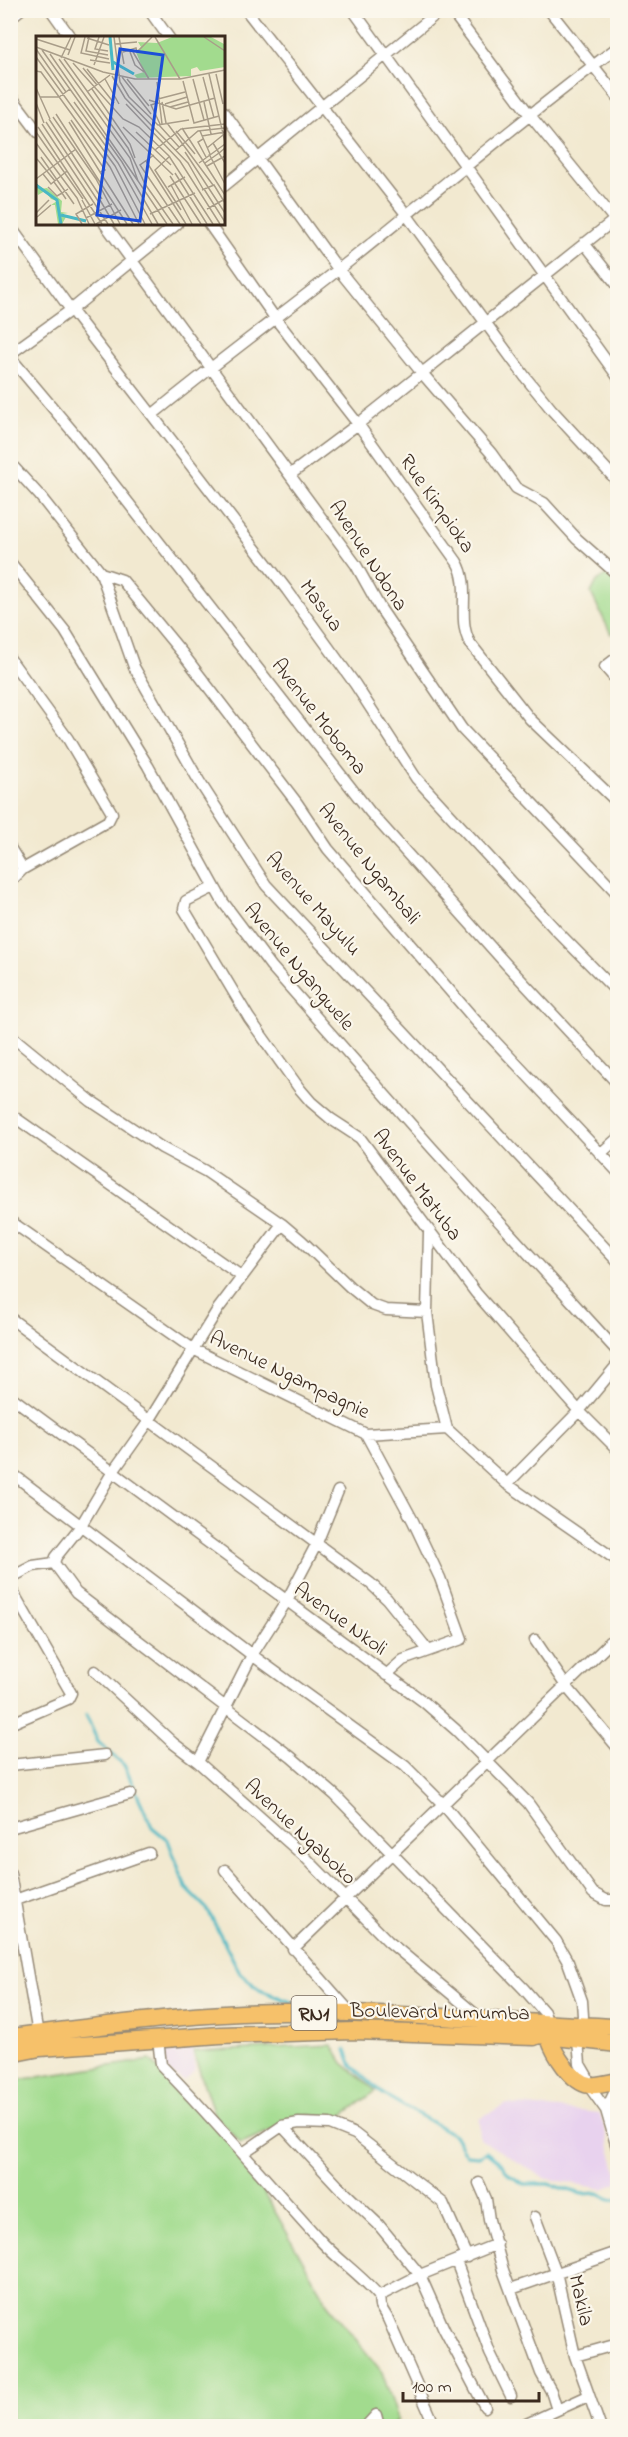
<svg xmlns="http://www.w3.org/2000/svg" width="628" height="2437" font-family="'Indie Flower',sans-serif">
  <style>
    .built { fill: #e8d2ee }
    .green { fill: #a2db8e; stroke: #6e8256; stroke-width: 1.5 }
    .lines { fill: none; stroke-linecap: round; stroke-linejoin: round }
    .stream { stroke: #4ab8c4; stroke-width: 3 }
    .minor-casing { stroke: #968a77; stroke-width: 13 }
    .trunk-casing { stroke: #968a77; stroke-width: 19 }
    .minor { stroke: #fff; stroke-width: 10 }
    .trunk { stroke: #f6c16b; stroke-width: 16 }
    .labels { text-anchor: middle; stroke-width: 4.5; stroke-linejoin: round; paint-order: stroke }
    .shield { fill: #fbf7ec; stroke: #75685c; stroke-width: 1.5 }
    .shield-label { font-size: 20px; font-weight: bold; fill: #3b2a1e }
    .street-label { font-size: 21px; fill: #3b2a1e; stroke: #fbf7ec }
    .inset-river { fill: none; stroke: #4ab8c4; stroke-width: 3 }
    .inset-road { fill: none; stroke: #a99d89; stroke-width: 1.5 }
    .view { fill: #1d4ed8; fill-opacity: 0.15; stroke: #1d4ed8; stroke-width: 3 }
    .inset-edge { fill: none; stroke: #3b2a1e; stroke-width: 3 }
  </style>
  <rect width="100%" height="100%" fill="#fbf7ec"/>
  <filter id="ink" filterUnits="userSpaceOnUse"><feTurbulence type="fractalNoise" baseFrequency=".0167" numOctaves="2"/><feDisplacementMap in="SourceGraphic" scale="12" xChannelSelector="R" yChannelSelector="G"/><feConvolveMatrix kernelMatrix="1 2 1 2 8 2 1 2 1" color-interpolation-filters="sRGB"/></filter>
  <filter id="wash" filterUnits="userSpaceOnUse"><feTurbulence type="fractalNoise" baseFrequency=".008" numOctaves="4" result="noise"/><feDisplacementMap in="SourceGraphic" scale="24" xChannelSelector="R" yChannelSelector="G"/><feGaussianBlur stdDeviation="1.35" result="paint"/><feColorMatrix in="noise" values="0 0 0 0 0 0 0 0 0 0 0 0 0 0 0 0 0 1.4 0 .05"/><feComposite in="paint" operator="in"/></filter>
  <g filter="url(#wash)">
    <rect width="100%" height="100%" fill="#f2e9d0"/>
    <path class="built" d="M191,2047L195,2070L184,2081L165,2069L159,2050Z
      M507,2104L600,2113L617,2173V2183L603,2189L544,2178L480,2139L479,2118Z"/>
    <path class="green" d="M608,574L617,583V629L611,634L591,593L597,581Z
      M332,2045L343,2063L376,2091L337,2119L308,2115L241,2143L214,2114L193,2052Z
      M150,2060L240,2150L327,2303L382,2372L398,2419L391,2426H11V2081Z"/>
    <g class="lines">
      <path class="stream" d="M86,1715L98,1742L124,1765L152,1827L168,1840L186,1888L207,1909L240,1973L260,1990L299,2005
        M346,2050L352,2066L383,2094L454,2135L466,2155L479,2156L486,2152L502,2165L509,2175L524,2184H548L582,2194L598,2193L610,2199H618"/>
    </g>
  </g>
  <g filter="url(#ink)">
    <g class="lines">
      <defs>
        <path id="minor" d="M51,10L71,38
          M149,10L169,38
          M246,10L406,214L526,378L552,410L618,482
          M353,10L618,377
          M451,10L529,114L614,219
          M549,10L618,97
          M10,18L20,10
          M10,95L38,132
          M224,112L338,269L422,373L491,453L516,488L544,503L577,539L618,575
          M224,186L441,10
          M105,224L356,565L380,608L462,729L618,894
          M209,224L275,318L358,424L457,562C472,587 456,618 470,643L530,719L618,803
          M10,226L71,310L287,590L355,684L416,778L555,929L618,993
          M584,243L618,286
          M10,354L71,310L177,224
          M10,357L73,432L370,812L506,964L618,1084
          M152,415C219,360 289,309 357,255C444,185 528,114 618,47
          M10,463L40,496L101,573L134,667L199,781L266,885L618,1262
          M291,474L358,424L618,217
          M10,562L65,631L148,766L223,902L271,966L432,1148L618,1352
          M101,573L122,580L183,654L297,803L328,849L475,1020L618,1172
          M618,657L605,667L618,682
          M10,659L68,739L112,813L108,821L23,869L10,882
          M10,848L23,869
          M214,887L186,901L184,909L249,1018L299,1088L311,1102L331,1119L360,1138L476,1293L579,1411L618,1450
          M10,1035L91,1101L162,1148L205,1171L282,1224L302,1241L350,1287L372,1305L386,1310L427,1312
          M10,1114L241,1276
          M600,1154L618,1138
          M10,1221L193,1349L366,1434L447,1429L507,1484L618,1561
          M429,1233L427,1312L436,1385L447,1429
          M10,1318L370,1583L387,1599L428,1650
          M10,1396L424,1702L456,1730L528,1803L593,1893L606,1900H618
          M366,1434L413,1521L440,1578L462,1639L403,1660L386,1675
          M10,1472L252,1655L405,1766L443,1804L556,1941L568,1962L582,2001L583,2016L578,2040L580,2064L587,2076L588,2085L606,2110L618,2151
          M507,1484L579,1411L618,1364
          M54,1563L76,1593L291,1757L335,1795L524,1989L544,2012L549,2027
          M54,1563L56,1557L80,1527L112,1473L149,1421L218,1309L282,1224
          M10,1578L33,1566L54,1563
          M10,1587L71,1693L68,1699L10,1724
          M535,1640L566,1686L618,1748
          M609,1642L618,1651
          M95,1671L173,1743L198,1762L306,1858L388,1941L480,2018
          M198,1762L252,1655L286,1602L316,1545L338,1491
          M10,1765L105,1755
          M10,1828L130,1794
          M225,1870L352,2014
          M10,1873L38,2034
          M15,1900L149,1853
          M293,1949L618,1635
          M158,2039L161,2065C216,2121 266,2181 319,2239C338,2260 361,2275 379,2296L380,2306L388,2319L431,2417
          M606,2110L618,2085
          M282,2126L299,2123L330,2124L355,2134L443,2203L467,2257
          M243,2153L282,2126L338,2186L378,2224L420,2275L444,2329L485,2407
          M479,2183L486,2199L489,2220L503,2270L541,2373L551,2391L557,2410
          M535,2217L556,2272L575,2356L600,2426
          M456,2261L490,2353L511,2396
          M511,2289L618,2252
          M379,2296L420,2275L497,2244
          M575,2356L618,2344
          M376,2415L379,2426
          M366,2426L376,2415
          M522,2426L588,2396"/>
        <path id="trunk" d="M10,2037C102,2026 194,2012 286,2012C397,2012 507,2022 618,2027
          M549,2038C554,2053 571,2082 589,2085C598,2086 609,2083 618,2081
          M10,2054L40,2048L220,2035L354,2031L534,2037L538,2035L618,2044"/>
      </defs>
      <use href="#minor" class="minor-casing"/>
      <use href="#trunk" class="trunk-casing"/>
      <use href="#minor" class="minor"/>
      <use href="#trunk" class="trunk"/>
    </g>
  </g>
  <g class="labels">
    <rect class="shield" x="291.5" y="1996" width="45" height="34" rx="4.5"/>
    <g class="shield-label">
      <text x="314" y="2020">RN1</text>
    </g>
    <g class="street-label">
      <text transform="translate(438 503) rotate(55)" y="7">Rue Kimpioka</text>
      <text transform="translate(369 555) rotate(57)" y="7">Avenue Ndona</text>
      <text transform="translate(322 605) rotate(54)" y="7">Masua</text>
      <text transform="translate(320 716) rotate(52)" y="7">Avenue Moboma</text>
      <text transform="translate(370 863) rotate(51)" y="7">Avenue Ngambali</text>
      <text transform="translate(314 903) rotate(48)" y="7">Avenue Mayulu</text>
      <text transform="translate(300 966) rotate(50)" y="7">Avenue Ngangwele</text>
      <text transform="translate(418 1184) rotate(53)" y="7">Avenue Matuba</text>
      <text transform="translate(290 1374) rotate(26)" y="7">Avenue Ngampagnie</text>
      <text transform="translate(341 1618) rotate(36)" y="7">Avenue Nkoli</text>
      <text transform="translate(301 1831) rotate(43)" y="7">Avenue Ngaboko</text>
      <text transform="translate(440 2011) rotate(1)" y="7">Boulevard Lumumba</text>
      <text transform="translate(582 2300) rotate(77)" y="7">Makila</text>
    </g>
  </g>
  <g transform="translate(36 36)">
    <rect width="189" height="189" fill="#f2e9d0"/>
    <path d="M136,1H175L188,8L189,3V31L164,35L161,31L155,33V40L101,42L98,39L108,36L100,16L105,11L102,6L121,7ZM0,146L5,153L11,152L26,165L25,176L32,177L26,178L30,181L26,188H22L19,169H15L21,165L15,163L9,155L2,159Z" fill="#a2db8e"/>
    <path class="inset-river" d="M74,1L77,34M77,26L98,38M0,149L21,164L25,188M25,179L50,185"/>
    <path class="inset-road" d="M49,1L45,17L73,23M53,1L50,15L72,19M63,1L59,13L72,15M78,1L84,46L93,61L122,89L153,84M83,1L88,28M119,1L144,43M168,1L189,15M51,2L73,9M0,3L34,14M79,8L101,6M0,11L67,36L99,43H144L189,34M0,13L30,56M6,14L86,126L122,188M87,16L100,12L101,16L116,1M94,16L99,29L108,36M97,16L113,43M14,18L102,145M32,19L39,1M0,21L79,130L109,188M25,22L35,1M23,23L94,122L102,145L131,188M28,23L92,112L109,148L137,188M54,24L74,27M37,27L87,83L103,91L133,120L177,188M58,29L68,1M47,32L61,49M51,33L78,67M0,35L5,36L74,131L103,188M173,38L189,106M180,38L187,68M76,40L89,62L152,127L167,153M86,41L115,78M167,41L178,82M69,43L83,68M91,43L113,70M157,43L168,84M147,45L158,87L183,80M121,46L126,88M0,52L14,83M56,53L94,108L99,122M51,56L74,39M4,61H23L34,53M122,63L149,56M113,64L140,73L179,62M38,66L82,127L116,188M126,66L130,87M168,66L175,98M0,67L8,87M121,67L115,69L124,88M90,68L144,125L184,188M129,68L151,61M134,71L152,66M20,78L91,188M17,81L60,143L84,188M13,83L66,163M10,86L62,165M33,86L64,136L69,134L35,84M131,87L177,149M6,88L72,188M123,89L143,111M2,91L66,188M87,91L137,139M146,92L189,159M140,95L159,118M164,95L174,118M0,96L47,163M100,96L135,129M166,100L189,96M167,103L162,106L170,121M0,107L41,162L53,188M177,107L183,117L189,112M171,112L187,99M119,114L145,93L189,88M140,114L162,95L189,92M149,116L189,177M173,118L189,148M118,119L104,129L144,188M134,120L119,134L145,174M5,121L38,168M1,123L19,145M110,125L150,188M163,127L189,108M169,127L183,117L189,127M171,130L189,120M64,136L97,188M139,137L171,188M7,138L15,148L31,135M134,140L165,188M0,143L40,113M18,146L26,157L32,153M135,149L156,188M12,151L21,160L26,157L30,163M132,151L149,141M168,153L189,186M166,154L178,149L189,167M46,164L59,188M64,164L78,188M171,173L189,163M0,177L13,164M114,178L159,157M1,181L15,169M50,182L76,168M46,188L40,178L57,168M60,188L85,174"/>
    <path class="view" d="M84,13L127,19L104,185L61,179Z"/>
    <rect width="189" height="189" class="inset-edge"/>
  </g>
  <rect width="628" height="2437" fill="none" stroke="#fbf7ec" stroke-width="36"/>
  <path d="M403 2392v9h136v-9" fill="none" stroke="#3b2a1e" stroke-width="3"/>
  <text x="412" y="2392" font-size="18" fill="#3b2a1e" stroke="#fbf7ec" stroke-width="4.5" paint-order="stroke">100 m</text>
</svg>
